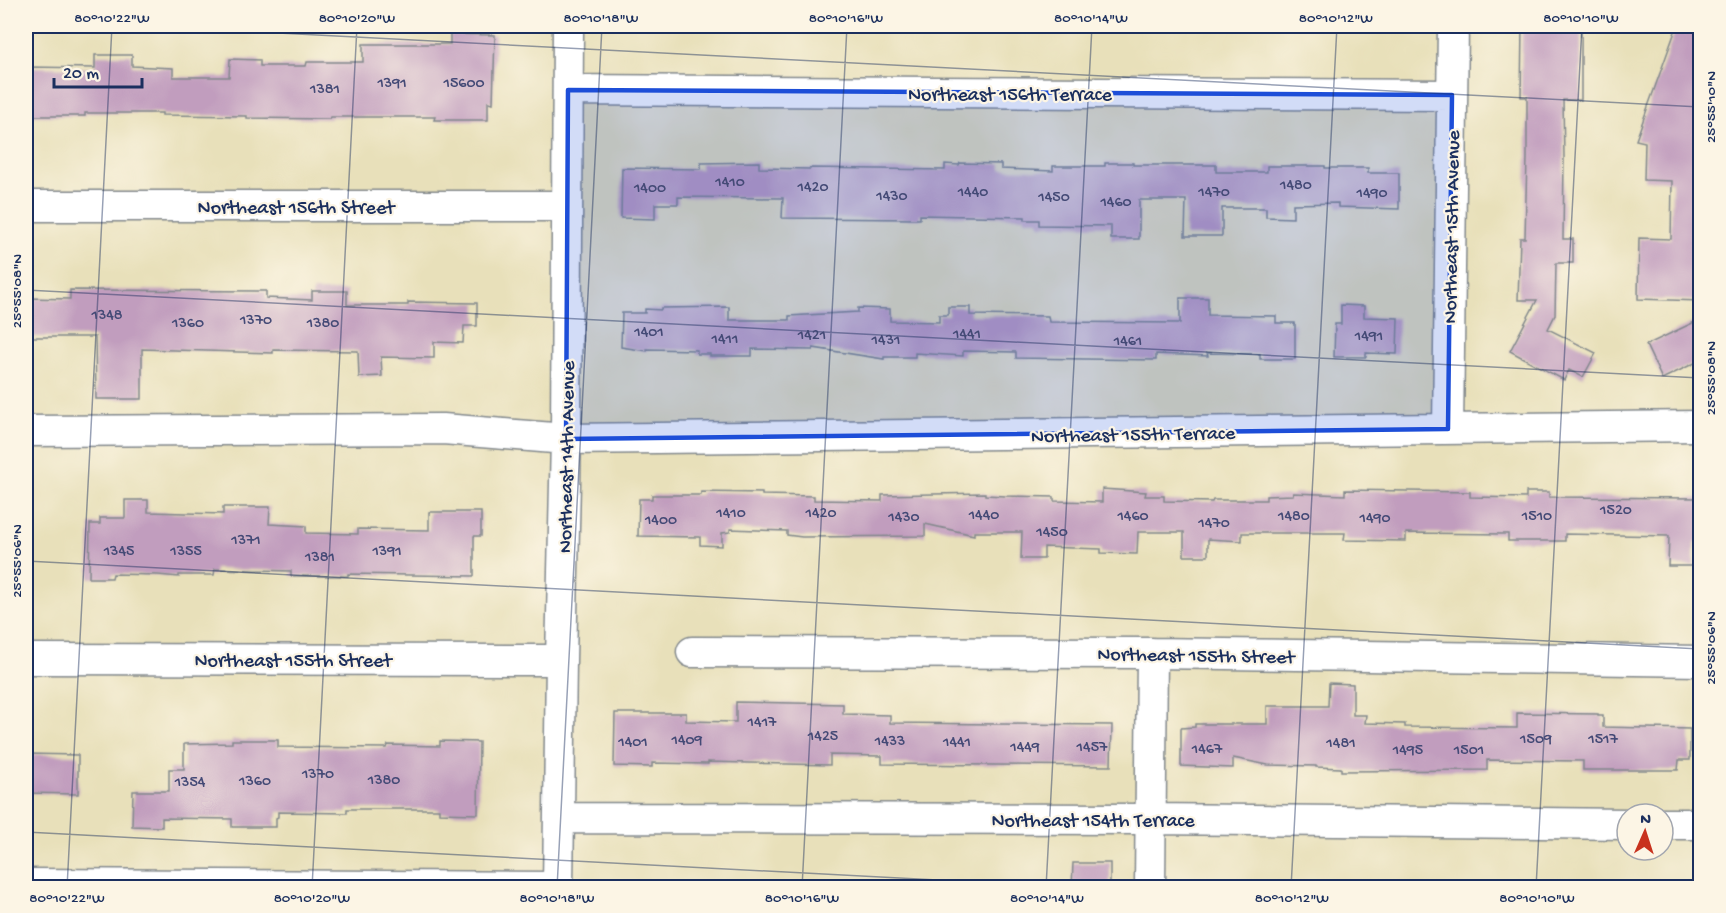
<svg xmlns="http://www.w3.org/2000/svg" width="1726" height="913" font-family="'Gochi Hand',sans-serif">
  <style>
    .building { fill: #c19dbe }
    .lines { fill: none; stroke-linecap: round; stroke-linejoin: round }
    .minor-casing { stroke: #82888c; stroke-width: 33 }
    .minor { stroke: #fff; stroke-width: 30 }
    .marked { fill: #1d4ed8; fill-opacity: 0.2; stroke: #1d4ed8; stroke-width: 4.5; stroke-linejoin: round }
    .ticks { fill: none; stroke: #1b2f5e; stroke-width: 1.5; stroke-opacity: 0.45 }
    .labels { text-anchor: middle; stroke-width: 4.5; stroke-linejoin: round; paint-order: stroke }
    .number-label { font-size: 16px; fill: #444a76 }
    .street-label { font-size: 20px; fill: #1b2f5e; stroke: #fcf5e5 }
    .neatline { fill: none; stroke: #1b2f5e; stroke-width: 2 }
    .ticks-label { font-size: 15px; text-anchor: middle; fill: #1b2f5e }
  </style>
  <rect width="100%" height="100%" fill="#fcf5e5"/>
  <filter id="ink" filterUnits="userSpaceOnUse"><feTurbulence type="fractalNoise" baseFrequency=".0167" numOctaves="2"/><feDisplacementMap in="SourceGraphic" scale="12" xChannelSelector="R" yChannelSelector="G"/><feConvolveMatrix kernelMatrix="1 2 1 2 8 2 1 2 1" color-interpolation-filters="sRGB"/></filter>
  <filter id="wash" filterUnits="userSpaceOnUse"><feTurbulence type="fractalNoise" baseFrequency=".008" numOctaves="4" result="noise"/><feDisplacementMap in="SourceGraphic" scale="24" xChannelSelector="R" yChannelSelector="G"/><feGaussianBlur stdDeviation="1.35" result="paint"/><feColorMatrix in="noise" values="0 0 0 0 0 0 0 0 0 0 0 0 0 0 0 0 0 1.4 0 .05"/><feComposite in="paint" operator="in"/></filter>
  <g filter="url(#wash)">
    <rect width="100%" height="100%" fill="#e8e0ba"/>
    <g id="blocks">
      <path class="building" d="M1522,26H1581V100H1563L1564,158L1563,239H1573V263H1556L1555,315L1548,329L1596,353L1583,377L1569,370L1564,380L1510,351L1537,300H1518L1520,238H1525L1527,157V97H1521Z
        M1677,26H1701L1699,240H1701V301L1638,299L1639,238L1671,239L1672,181L1644,180L1645,142L1636,140Z
        M450,34L495,35L493,103L488,102V120H434L435,117H331L330,119L247,118V116L162,115V113H85V116H27V67L95,68V55H132V66L173,68V77H229L230,59L260,60V66H306L307,62H363V44H450Z
        M759,162V168L810,169V168L945,170V164L959,165L960,163L1001,164V169L1053,171V166H1105V163H1133V165H1216V172H1267V166H1325V168H1368V173H1399V209L1338,207V203L1293,204V218L1266,217V208H1222V236H1185L1186,200H1139V239H1111V226L1039,225V220H1025V217L920,215V219L782,218L783,198L678,197V204H655V219L621,218L622,168L701,169V163Z
        M70,290L266,291V298L312,300V291H347V305H408V302L477,303V326H464L463,343L434,342V358L381,357L382,376L359,377L358,351L273,350V353L142,349V399H96L95,337H26V298L70,299Z
        M1180,298H1208V315L1276,316V323H1295V359H1260V354L1207,353L1208,356L1156,354V360L1016,358V352L963,351V356L915,353V357H884V359L813,348V350L752,349V356H710V354H697V350L647,349V351L621,347L622,313H645V309L661,310V308L729,307V320H789V316L858,312V308L890,309V321L939,322V315H948V307H970V315L1048,316L1049,322L1180,323Z
        M1341,305L1364,306V317L1398,318L1397,354L1366,353V357H1334L1335,324H1341Z
        M1701,319V360L1662,379L1646,345Z
        M1102,489L1146,492L1145,496H1164V501L1212,502L1213,500H1266V496L1293,495V493L1345,495V490L1470,492V497L1526,498V492H1549V497L1701,498V542H1694V566H1668L1669,536L1565,534V541H1508V534L1406,533V541L1344,540L1345,533H1242V541L1208,539V556H1184V532H1138L1137,554L1101,553V549L1044,547V559H1021L1022,532H974V535L925,524V536L802,537L787,535V531L730,529V532L722,533V546L700,545V537L638,536L639,499H652V495H701V492L762,493V495L814,496V500L882,501V495L985,493V495L1005,496L1054,497V501L1102,502Z
        M125,500H148V512L223,514V507H270L269,524L306,526V533L358,534V529L429,530V512H481V536H474V576L348,574V576H291V571L215,569L214,575H179V577L158,575L113,574L112,578H89L90,524H100V518H125Z
        M1329,683L1353,684V715H1366L1365,723L1405,724V727L1517,728V713L1598,714V716H1603V727L1690,729V760H1679L1678,770H1583V761L1487,760V770L1341,771V768L1316,767V766L1268,765L1233,758V768L1181,766V728L1195,727V724H1267V706H1328Z
        M736,702L843,704V714L890,715V723L1112,725L1111,766L882,764V756L830,755V765L708,762V764L652,763V767L614,766L615,713H686V721L736,722Z
        M232,740H278V747L387,748L388,745L440,746V741L479,742L478,814L439,813V809H347V813L278,812V817L276,818V827H232V819L162,818V827L132,826L133,791H169V769H184V744L232,743Z
        M26,754L78,755V794L26,793Z
        M1073,863H1110V888H1072Z"/>
    </g>
  </g>
  <g filter="url(#ink)">
    <use href="#blocks" fill-opacity="0" stroke="#82888c" stroke-width="1.5"/>
    <g class="lines">
      <defs>
        <path id="minor" d="M568,90L1452,95
          M26,206H567
          M1448,429L1453,26
          M26,431L443,429L566,439L1700,426
          M692,652L1152,653L1700,661
          M26,659L561,660
          M559,818L1150,819L1627,824
          M1663,824H1700
          M26,884L558,887
          M558,888L561,660L566,439L568,26
          M1150,888L1152,653"/>
      </defs>
      <use href="#minor" class="minor-casing"/>
      <use href="#minor" class="minor"/>
    </g>
  </g>
  <path class="marked" d="M568,90L1452,95L1448,429L566,439Z"/>
  <path class="ticks" d="M143,26L1700,107M26,290L1700,378M26,561L1700,649M26,832L1088,888M67,888L112,26M312,888L357,26M557,888L602,26M802,888L847,26M1046,888L1092,26M1291,888L1337,26M1536,888L1582,26"/>
  <g class="labels">
    <g class="number-label">
      <text x="392" y="87">1391</text>
      <text x="464" y="87">15600</text>
      <text x="325" y="93">1381</text>
      <text x="730" y="186">1410</text>
      <text x="1296" y="189">1480</text>
      <text x="813" y="191">1420</text>
      <text x="650" y="192">1400</text>
      <text x="973" y="196">1440</text>
      <text x="1214" y="196">1470</text>
      <text x="1372" y="197">1490</text>
      <text x="892" y="200">1430</text>
      <text x="1054" y="201">1450</text>
      <text x="1116" y="206">1460</text>
      <text x="107" y="319">1348</text>
      <text x="256" y="324">1370</text>
      <text x="188" y="327">1360</text>
      <text x="323" y="327">1380</text>
      <text x="649" y="336">1401</text>
      <text x="967" y="338">1441</text>
      <text x="812" y="339">1421</text>
      <text x="1369" y="340">1491</text>
      <text x="725" y="343">1411</text>
      <text x="886" y="344">1431</text>
      <text x="1128" y="345">1461</text>
      <text x="1616" y="514">1520</text>
      <text x="731" y="517">1410</text>
      <text x="821" y="517">1420</text>
      <text x="984" y="519">1440</text>
      <text x="1133" y="520">1460</text>
      <text x="1294" y="520">1480</text>
      <text x="1537" y="520">1510</text>
      <text x="904" y="521">1430</text>
      <text x="1375" y="522">1490</text>
      <text x="661" y="524">1400</text>
      <text x="1214" y="527">1470</text>
      <text x="1052" y="536">1450</text>
      <text x="246" y="544">1371</text>
      <text x="119" y="555">1345</text>
      <text x="186" y="555">1355</text>
      <text x="387" y="555">1391</text>
      <text x="320" y="561">1381</text>
      <text x="762" y="726">1417</text>
      <text x="823" y="740">1425</text>
      <text x="1536" y="743">1509</text>
      <text x="1603" y="743">1517</text>
      <text x="687" y="744">1409</text>
      <text x="890" y="745">1433</text>
      <text x="633" y="746">1401</text>
      <text x="957" y="746">1441</text>
      <text x="1341" y="747">1481</text>
      <text x="1025" y="751">1449</text>
      <text x="1092" y="751">1457</text>
      <text x="1207" y="753">1467</text>
      <text x="1408" y="754">1495</text>
      <text x="1469" y="754">1501</text>
      <text x="318" y="778">1370</text>
      <text x="384" y="784">1380</text>
      <text x="255" y="785">1360</text>
      <text x="190" y="786">1354</text>
    </g>
    <g class="street-label">
      <text x="1010" y="100">Northeast 156th Terrace</text>
      <text x="296" y="213">Northeast 156th Street</text>
      <text transform="translate(1450 227) rotate(-89)" y="7">Northeast 15th Avenue</text>
      <text transform="translate(1133 433) rotate(-1)" y="7">Northeast 155th Terrace</text>
      <text transform="translate(565 457) rotate(-89)" y="7">Northeast 14th Avenue</text>
      <text transform="translate(1196 654) rotate(1)" y="7">Northeast 155th Street</text>
      <text x="293" y="666">Northeast 155th Street</text>
      <text x="1093" y="826">Northeast 154th Terrace</text>
    </g>
  </g>
  <rect width="1726" height="913" fill="none" stroke="#fcf5e5" stroke-width="66"/>
  <g transform="translate(1645 832) rotate(3)"><circle r="28" fill="#fcf5e5" stroke="#a2a6af" stroke-width="1.5"/>
  <path d="M0-4.5L10 22L0 15L-10 22Z" fill="#c8321e"/>
  <text y="-9" font-size="16" font-weight="bold" text-anchor="middle" fill="#1b2f5e">N</text>
  </g>
  <path d="M54 78v9h88v-9" fill="none" stroke="#1b2f5e" stroke-width="3"/>
  <text x="63" y="78" font-size="18" fill="#1b2f5e" stroke="#fcf5e5" stroke-width="4.5" paint-order="stroke">20 m</text>
  <rect x="33" y="33" width="1660" height="847" class="neatline"/>
  <g class="ticks-label">
    <text x="112" y="22">80°10'22"W</text>
    <text x="357" y="22">80°10'20"W</text>
    <text x="601" y="22">80°10'18"W</text>
    <text x="846" y="22">80°10'16"W</text>
    <text x="1091" y="22">80°10'14"W</text>
    <text x="1336" y="22">80°10'12"W</text>
    <text x="1581" y="22">80°10'10"W</text>
    <text transform="translate(1710 107) rotate(-90)" y="5">25°55'10"N</text>
    <text transform="translate(16 291) rotate(-90)" y="5">25°55'08"N</text>
    <text transform="translate(1710 378) rotate(-90)" y="5">25°55'08"N</text>
    <text transform="translate(16 561) rotate(-90)" y="5">25°55'06"N</text>
    <text transform="translate(1710 648) rotate(-90)" y="5">25°55'06"N</text>
    <text x="67" y="902">80°10'22"W</text>
    <text x="312" y="902">80°10'20"W</text>
    <text x="557" y="902">80°10'18"W</text>
    <text x="802" y="902">80°10'16"W</text>
    <text x="1047" y="902">80°10'14"W</text>
    <text x="1292" y="902">80°10'12"W</text>
    <text x="1537" y="902">80°10'10"W</text>
  </g>
</svg>
